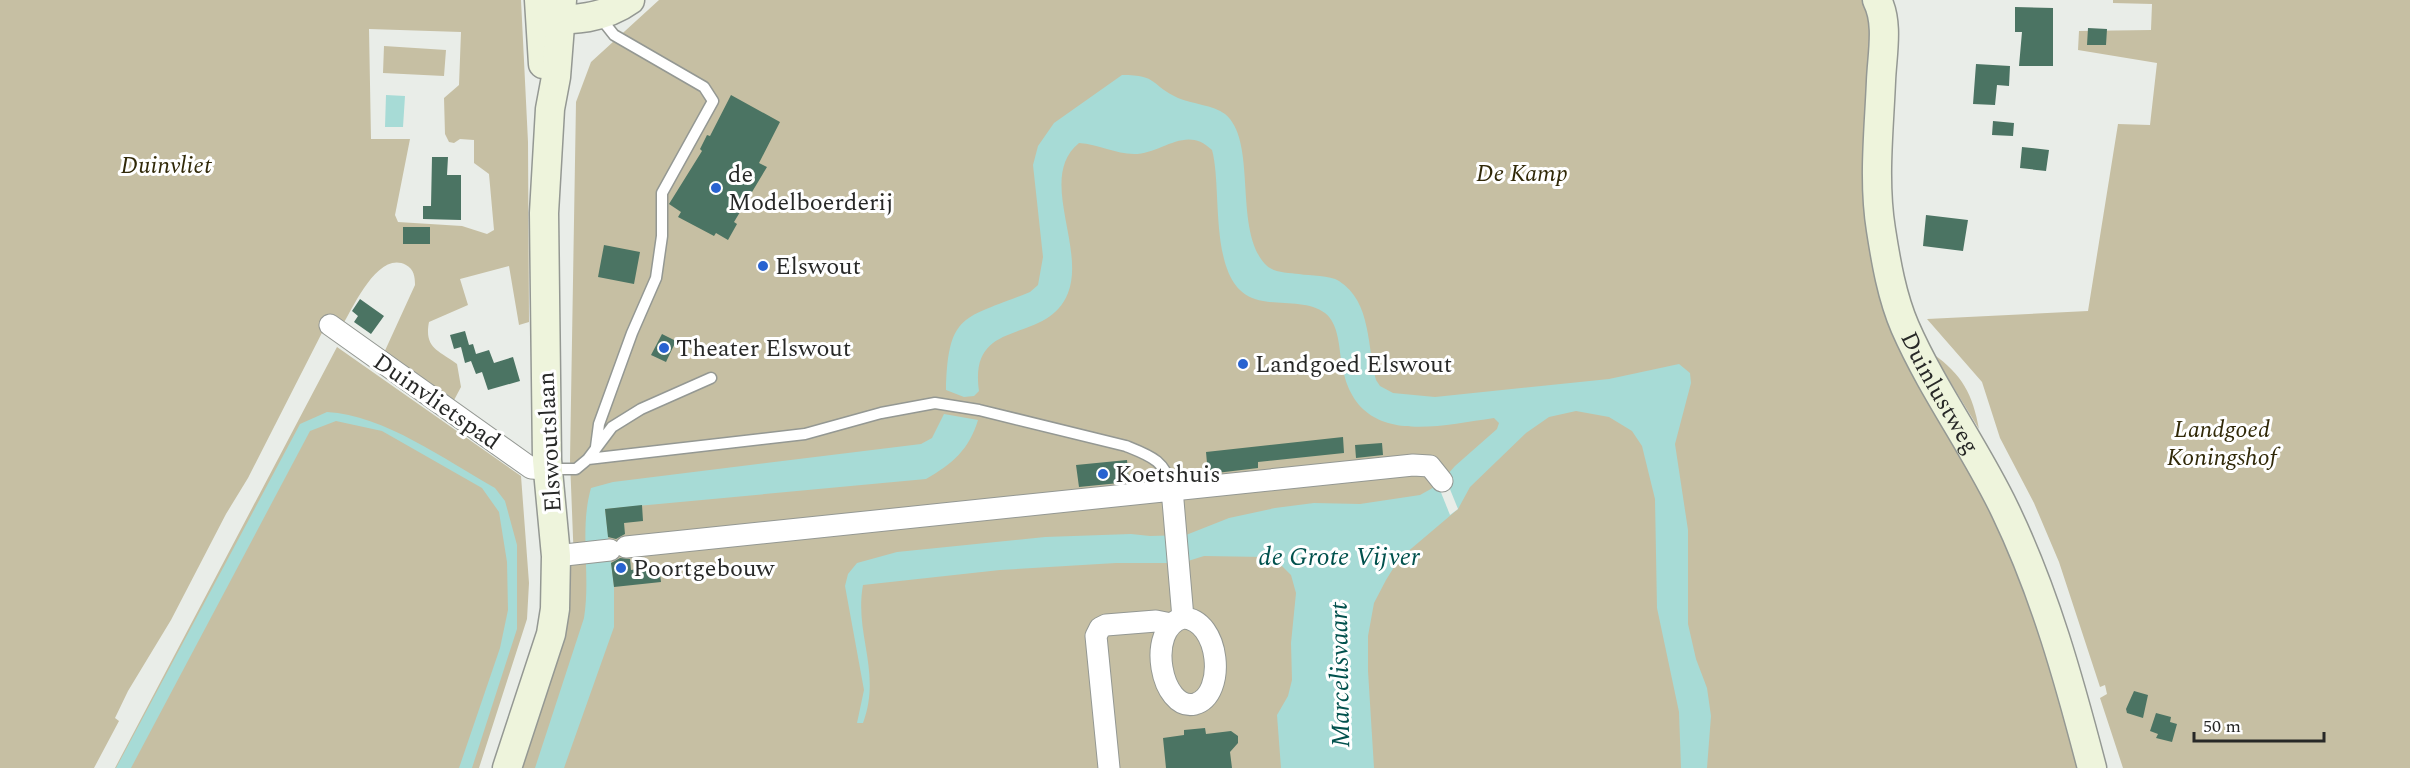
<svg xmlns="http://www.w3.org/2000/svg" width="2410" height="768" font-family="Spectral,serif">
  <style>
    .green { fill: #c6bfa3; fill-rule: evenodd }
    .water { fill: #a7dbd6 }
    .pier { fill: #e9ede8 }
    .building { fill: #4b7463 }
    .lines { fill: none; stroke-linecap: round; stroke-linejoin: round }
    .lane-casing { stroke: #949893; stroke-width: 13 }
    .street-casing { stroke: #949893; stroke-width: 23 }
    .secondary-casing { stroke: #949893; stroke-width: 31 }
    .lane { stroke: #fff; stroke-width: 10 }
    .street { stroke: #fff; stroke-width: 21 }
    .secondary { stroke: #eef4dc; stroke-width: 28 }
    .poi-dot { fill: #2863d0; stroke: #fff; stroke-width: 2 }
    .labels { text-anchor: middle; stroke-width: 6; stroke-linejoin: round; paint-order: stroke }
    .park-label { font-size: 24px; font-style: italic; fill: #312908; stroke: #fff }
    .poi-label { font-size: 24px; fill: #272827; stroke: #fff; text-anchor: start }
    .street-label { font-size: 24px; fill: #272827; stroke: #fff }
    .water-label { font-size: 26px; font-style: italic; fill: #01514d; stroke: #fff }
  </style>
  <rect width="100%" height="100%" fill="#e9ede8"/>
  <path class="green" d="M0,0H521L528,142L529,322L519,325L509,266L460,279L468,305L429,322C424,348 438,350 457,364L461,387L453,402L383,355L415,285C415,277 414,269 406,265C378,250 353,308 342,326L330,317L248,478L226,514L171,620L128,691L115,718L119,721L94,768H0ZM369,29L461,32L459,85L444,98L445,134L449,142L454,143L460,139L474,140V163L489,174L494,230L487,234L462,226L398,222L395,215L410,139H371Z
    M659,0H1867L1875,20L1874,222L2003,521L2084,768H517L567,564L574,563L570,460L576,102L591,62Z
    M2113,0H2410V768H2123L2100,698L2107,694L2105,685L2100,687L2059,562L2034,503L2000,438L1982,382L1927,319L2088,311L2118,124L2150,125L2157,63L2078,50L2079,31L2151,30L2152,4L2113,3Z
    M384,46L446,50L444,76L383,73Z
    M337,347L521,476L529,583L527,619L479,768H115Z
    M1933,354C1962,374 1973,395 1979,429Z"/>
  <path class="water" d="M1122,75C1159,75 1150,85 1178,98C1192,104 1213,105 1225,114C1258,141 1233,229 1265,264C1273,273 1288,273 1299,274C1310,276 1330,275 1339,281C1372,302 1367,348 1376,380L1380,386L1393,393L1435,397L1609,379L1679,364L1690,373L1691,383L1675,444L1688,530V624L1696,659L1707,688L1711,716L1707,768H1681L1679,712L1657,608L1655,499L1642,446L1632,431L1609,417L1576,411L1549,417L1526,433L1470,487L1458,509L1399,559L1386,580L1374,603L1368,636V671L1374,768H1281L1277,715L1288,696L1292,680L1291,643L1296,593L1291,575L1278,562L1265,557L1204,556L1188,561L1169,563H1116L1000,570L863,585C854,634 882,672 863,723H857L864,690L845,586L848,574L857,563L897,552L1045,537L1131,534L1150,536L1186,535L1229,518L1275,508L1314,503L1360,504L1420,495L1438,485L1455,466L1497,429L1499,423L1494,418C1431,427 1353,448 1341,359C1339,345 1338,323 1325,313C1307,299 1276,306 1255,299C1207,284 1223,189 1212,150C1186,124 1162,154 1134,154C1116,154 1098,144 1079,143C1037,177 1086,247 1068,293C1047,347 968,314 979,391L974,396L964,397L946,390C948,312 964,319 1030,292L1038,285L1043,257L1033,165L1038,146L1054,123Z
    M386,95L405,96L403,127H385Z
    M327,412C384,415 445,460 495,488L505,501L517,545V629L472,768H459L500,648L508,610L507,562L499,512L482,488L382,431L336,421L310,431L131,768H116L300,424Z
    M944,414L978,420C969,450 952,464 926,479L605,509L614,587V627L564,768H535L584,618C591,575 579,530 591,488L613,482L921,444L932,438Z"/>
  <path class="pier" d="M1445,477L1458,509L1450,515L1438,485Z"/>
  <path class="building" d="M2015,7L2053,8V66H2019L2022,32H2015Z
    M2088,28L2107,29L2106,45H2087Z
    M1976,64L2010,66L2009,86L1997,85L1995,105L1973,104Z
    M731,95L780,122L759,163L767,167L734,222L737,224L728,240L716,233L714,236L678,217L681,212L669,204L702,151L700,149L707,135L710,136Z
    M1993,121L2014,123L2013,136L1992,135Z
    M2022,147L2049,150L2046,171L2020,168Z
    M432,157H448L447,175H461V220L423,219V206H431Z
    M1926,215L1968,220L1963,251L1923,246Z
    M403,227H430V244H403Z
    M604,245L640,252L634,284L598,277Z
    M360,299L384,316L371,334L354,322L358,316L352,311Z
    M465,331L469,345L473,344L476,354L489,350L494,363L513,357L520,381L488,390L482,372L476,374L471,361L465,363L461,347L454,349L450,335Z
    M662,334L676,341L666,362L651,355Z
    M1343,437L1344,453L1258,462V468L1208,474L1206,452Z
    M1382,443L1383,455L1356,458L1355,445Z
    M1127,460L1129,482L1079,487L1076,465Z
    M642,505L643,521L624,523L625,534L616,539L608,537L605,509Z
    M620,558L630,559L631,570L659,566L661,582L614,587L611,563Z
    M2134,691L2148,695L2143,718L2127,713L2126,709Z
    M2156,713L2171,717L2170,722L2177,724L2172,742L2156,738L2158,734L2150,731Z
    M1205,728L1206,734L1231,731L1238,736V743L1230,752L1232,768H1166L1163,738L1184,735V730Z"/>
  <g class="lines">
    <defs>
      <path id="lane" d="M596,447L599,424L632,333L656,278L662,236V193L713,101L704,87L614,35L599,16
        M588,459L805,434L881,413L935,403L979,410L1126,446C1151,456 1166,461 1172,489
        M550,469H576L588,459L612,427L641,409L711,378"/>
      <path id="street" d="M330,325L531,468L547,469
        M1172,489L1183,618
        M626,547L1413,465L1430,466L1442,481
        M556,556L610,550
        M1183,618C1220,619 1227,695 1195,704C1161,712 1145,628 1183,618Z
        M1109,768L1096,636L1100,628L1106,625L1156,621L1171,624"/>
      <g id="secondary">
        <path d="M539,0L543,64"/>
        <path id="s1" d="M1877,0C1889,23 1882,55 1881,81C1879,130 1873,181 1881,230C1886,262 1892,297 1905,327C1933,391 1975,447 2005,510C2045,593 2069,680 2092,768"/>
        <path d="M542,20C573,20 604,19 630,0"/>
        <path d="M507,768L551,634L555,609L556,556L547,460L544,213L550,109L556,77L562,0"/>
      </g>
    </defs>
    <use href="#lane" class="lane-casing"/>
    <use href="#street" class="street-casing"/>
    <use href="#secondary" class="secondary-casing"/>
    <use href="#lane" class="lane"/>
    <use href="#street" class="street"/>
    <use href="#secondary" class="secondary"/>
  </g>
  <g class="poi-dot">
    <circle cx="716" cy="188" r="6"/>
    <circle cx="763" cy="266" r="6"/>
    <circle cx="664" cy="348" r="6"/>
    <circle cx="1243" cy="364" r="6"/>
    <circle cx="1103" cy="474" r="6"/>
    <circle cx="621" cy="568" r="6"/>
  </g>
  <g class="labels">
    <g class="park-label">
      <text x="166" y="173">Duinvliet</text>
      <text x="1522" y="181">De Kamp</text>
      <text x="2222" y="437">Landgoed<tspan x="2222" dy="28">Koningshof</tspan></text>
    </g>
    <g class="poi-label">
      <text x="728" y="182">de<tspan x="728" dy="28">Modelboerderij</tspan></text>
      <text x="775" y="274">Elswout</text>
      <text x="676" y="356">Theater Elswout</text>
      <text x="1255" y="372">Landgoed Elswout</text>
      <text x="1115" y="482">Koetshuis</text>
      <text x="633" y="576">Poortgebouw</text>
    </g>
    <g class="street-label">
      <text dy="8" stroke="none"><textPath href="#s1" startOffset="406">Duinlustweg</textPath></text>
      <text transform="translate(437 401) rotate(35)" y="8">Duinvlietspad</text>
      <text transform="translate(549 442) rotate(-93)" y="8">Elswoutslaan</text>
    </g>
    <g class="water-label">
      <text x="1339" y="565">de Grote Vijver</text>
      <text transform="translate(1339 675) rotate(-91)" y="9">Marcelisvaart</text>
    </g>
  </g>
  <path d="M2194 732v9h130v-9" fill="none" stroke="#272827" stroke-width="3"/>
  <text x="2203" y="732" font-size="18" fill="#272827" stroke="#ffffff" stroke-width="4.5" paint-order="stroke">50 m</text>
</svg>
